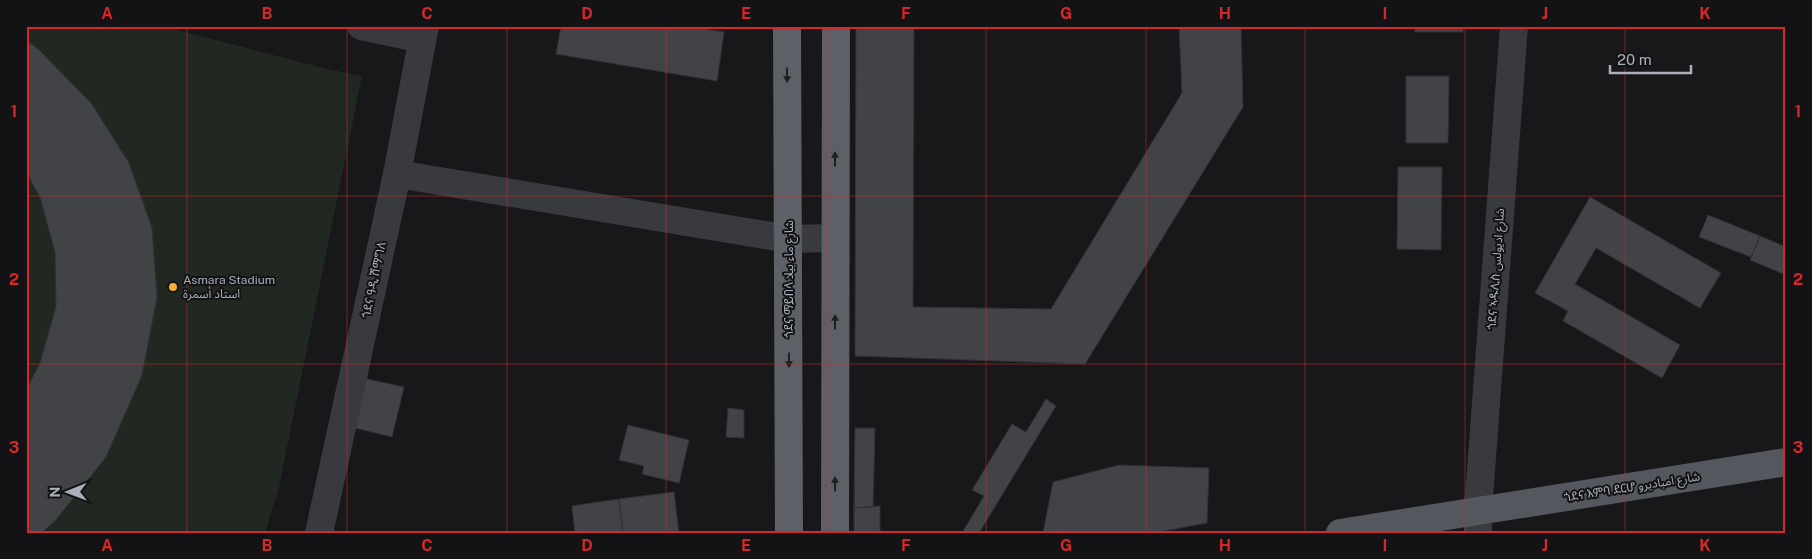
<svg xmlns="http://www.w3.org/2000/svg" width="1812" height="559" font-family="'Public Sans','Noto Sans Arabic','Noto Sans Ethiopic',sans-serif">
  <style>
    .green { fill: #202821 }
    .building { fill: #424347; stroke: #323236 }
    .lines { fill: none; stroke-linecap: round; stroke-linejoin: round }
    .minor { stroke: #393a3f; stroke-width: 28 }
    .tertiary { stroke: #393a3f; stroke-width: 28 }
    .primary { stroke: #55575e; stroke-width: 28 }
    .trunk { stroke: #5d6067; stroke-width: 28 }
    .oneway { fill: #1e1f21 }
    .grid { fill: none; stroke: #d62828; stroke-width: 1; stroke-opacity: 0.55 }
    .poi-dot { fill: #f2b038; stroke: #131315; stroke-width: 2 }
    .labels { text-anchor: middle; stroke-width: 4; stroke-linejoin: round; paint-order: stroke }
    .street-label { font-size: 12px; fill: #aaafba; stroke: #131315 }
    .poi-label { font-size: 12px; fill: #aaafba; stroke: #131315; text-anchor: start }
    .neatline { fill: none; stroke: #d62828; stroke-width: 2 }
    .grid-label { font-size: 16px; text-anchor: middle; font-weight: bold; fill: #d62828 }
  </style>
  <rect width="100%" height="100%" fill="#18181a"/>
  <path class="green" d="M26,26H162L323,68L362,76L279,487L265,533H26Z"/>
  <path class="building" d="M561,26H687L724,32L717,81L556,54Z
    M856,26H914L913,307L1051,309L1182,93L1179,26H1241L1243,107L1085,364L855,356Z
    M1415,26H1463V32H1415Z
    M26,40L38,49L91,103L129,163L152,228L157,297L142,375L106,457L55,521L41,533H26V390L40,363L56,307L55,252L40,197L26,172Z
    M1406,76H1449L1448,143H1406Z
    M1398,167H1442L1441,250L1397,249Z
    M1590,197L1721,273L1700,308L1596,248L1575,284L1680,345L1662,378L1563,321L1568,311L1535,293Z
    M1708,215L1760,236L1751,257L1699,237Z
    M1760,236L1786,247V275L1750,260Z
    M363,378L404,387L392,437L351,427Z
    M1046,399L1056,406L979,533H962L984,496L972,490L1012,424L1026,432Z
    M728,408L744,410V438L726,437Z
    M628,425L689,440L679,483L642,474L644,466L619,460Z
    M855,428H875L873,507L854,508Z
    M1119,465L1209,468L1207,523L1153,533H1043L1053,482Z
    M674,492L679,533H623L619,499Z
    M619,499L623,533H575L572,506Z
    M880,506V533H854V508Z"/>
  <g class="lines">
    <path class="minor" d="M397,174L789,239L835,238
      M1478,511V533"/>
    <path class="tertiary" d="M361,26L422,39
      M1478,511L1514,26
      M319,533L397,174L425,26"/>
    <path class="primary" d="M1340,533L1786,462"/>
    <path class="trunk" d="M787,26L789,533
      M835,533L836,26"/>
  </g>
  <defs><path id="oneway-solid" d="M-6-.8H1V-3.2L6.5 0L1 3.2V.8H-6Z" transform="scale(1.25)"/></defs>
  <g class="oneway">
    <use href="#oneway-solid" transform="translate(787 75) rotate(89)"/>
    <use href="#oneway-solid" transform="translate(835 159) rotate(-90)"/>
    <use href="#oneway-solid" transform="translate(835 322) rotate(-90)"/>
    <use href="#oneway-solid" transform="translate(789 360) rotate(90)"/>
    <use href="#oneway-solid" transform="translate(835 484) rotate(-90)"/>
  </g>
  <path class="grid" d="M187,26V533M347,26V533M507,26V533M666,26V533M826,26V533M986,26V533M1146,26V533M1305,26V533M1465,26V533M1625,26V533M26,196H1786M26,364H1786"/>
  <circle class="poi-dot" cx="173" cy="287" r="5"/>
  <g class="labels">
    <g class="street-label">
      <text transform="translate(1496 269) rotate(-86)" y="4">ጎደና ኣዱሊስ شارع اديولس</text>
      <text transform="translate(789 279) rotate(-90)" y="4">ጎደና ማይበላ شارع ماء بيلا</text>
      <text transform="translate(374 280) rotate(-78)" y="4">ጎደና ዓዲ ሽማግለ</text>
      <text transform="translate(1632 487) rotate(-9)" y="4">ጎደና እምባ ደርሆ شارع امباديرو</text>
    </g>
    <g class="poi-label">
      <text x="183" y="284">Asmara Stadium<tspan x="183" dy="14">استاد أسمرة</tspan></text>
    </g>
  </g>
  <rect width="1812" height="559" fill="none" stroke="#131315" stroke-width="55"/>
  <g transform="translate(68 492) rotate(269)" stroke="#131315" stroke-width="4" paint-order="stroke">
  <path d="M0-4L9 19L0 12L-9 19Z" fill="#aaafba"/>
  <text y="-8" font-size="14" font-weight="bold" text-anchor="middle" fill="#aaafba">N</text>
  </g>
  <path d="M1610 65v8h81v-8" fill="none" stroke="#aaafba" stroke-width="2.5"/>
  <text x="1617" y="65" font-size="15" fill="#aaafba" stroke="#131315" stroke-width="4" paint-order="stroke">20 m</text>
  <rect x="28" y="28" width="1756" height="504" class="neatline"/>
  <g class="grid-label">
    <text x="107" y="19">A</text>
    <text x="267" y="19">B</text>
    <text x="427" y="19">C</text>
    <text x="587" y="19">D</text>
    <text x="746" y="19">E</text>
    <text x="906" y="19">F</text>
    <text x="1066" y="19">G</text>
    <text x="1225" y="19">H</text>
    <text x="1385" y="19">I</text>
    <text x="1545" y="19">J</text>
    <text x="1705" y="19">K</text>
    <text x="14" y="117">1</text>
    <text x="1798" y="117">1</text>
    <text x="14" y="285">2</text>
    <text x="1798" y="285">2</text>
    <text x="14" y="453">3</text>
    <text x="1798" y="453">3</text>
    <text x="107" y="551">A</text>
    <text x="267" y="551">B</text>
    <text x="427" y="551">C</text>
    <text x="587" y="551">D</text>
    <text x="746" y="551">E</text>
    <text x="906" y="551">F</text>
    <text x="1066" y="551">G</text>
    <text x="1225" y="551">H</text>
    <text x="1385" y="551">I</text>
    <text x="1545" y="551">J</text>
    <text x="1705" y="551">K</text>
  </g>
</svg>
